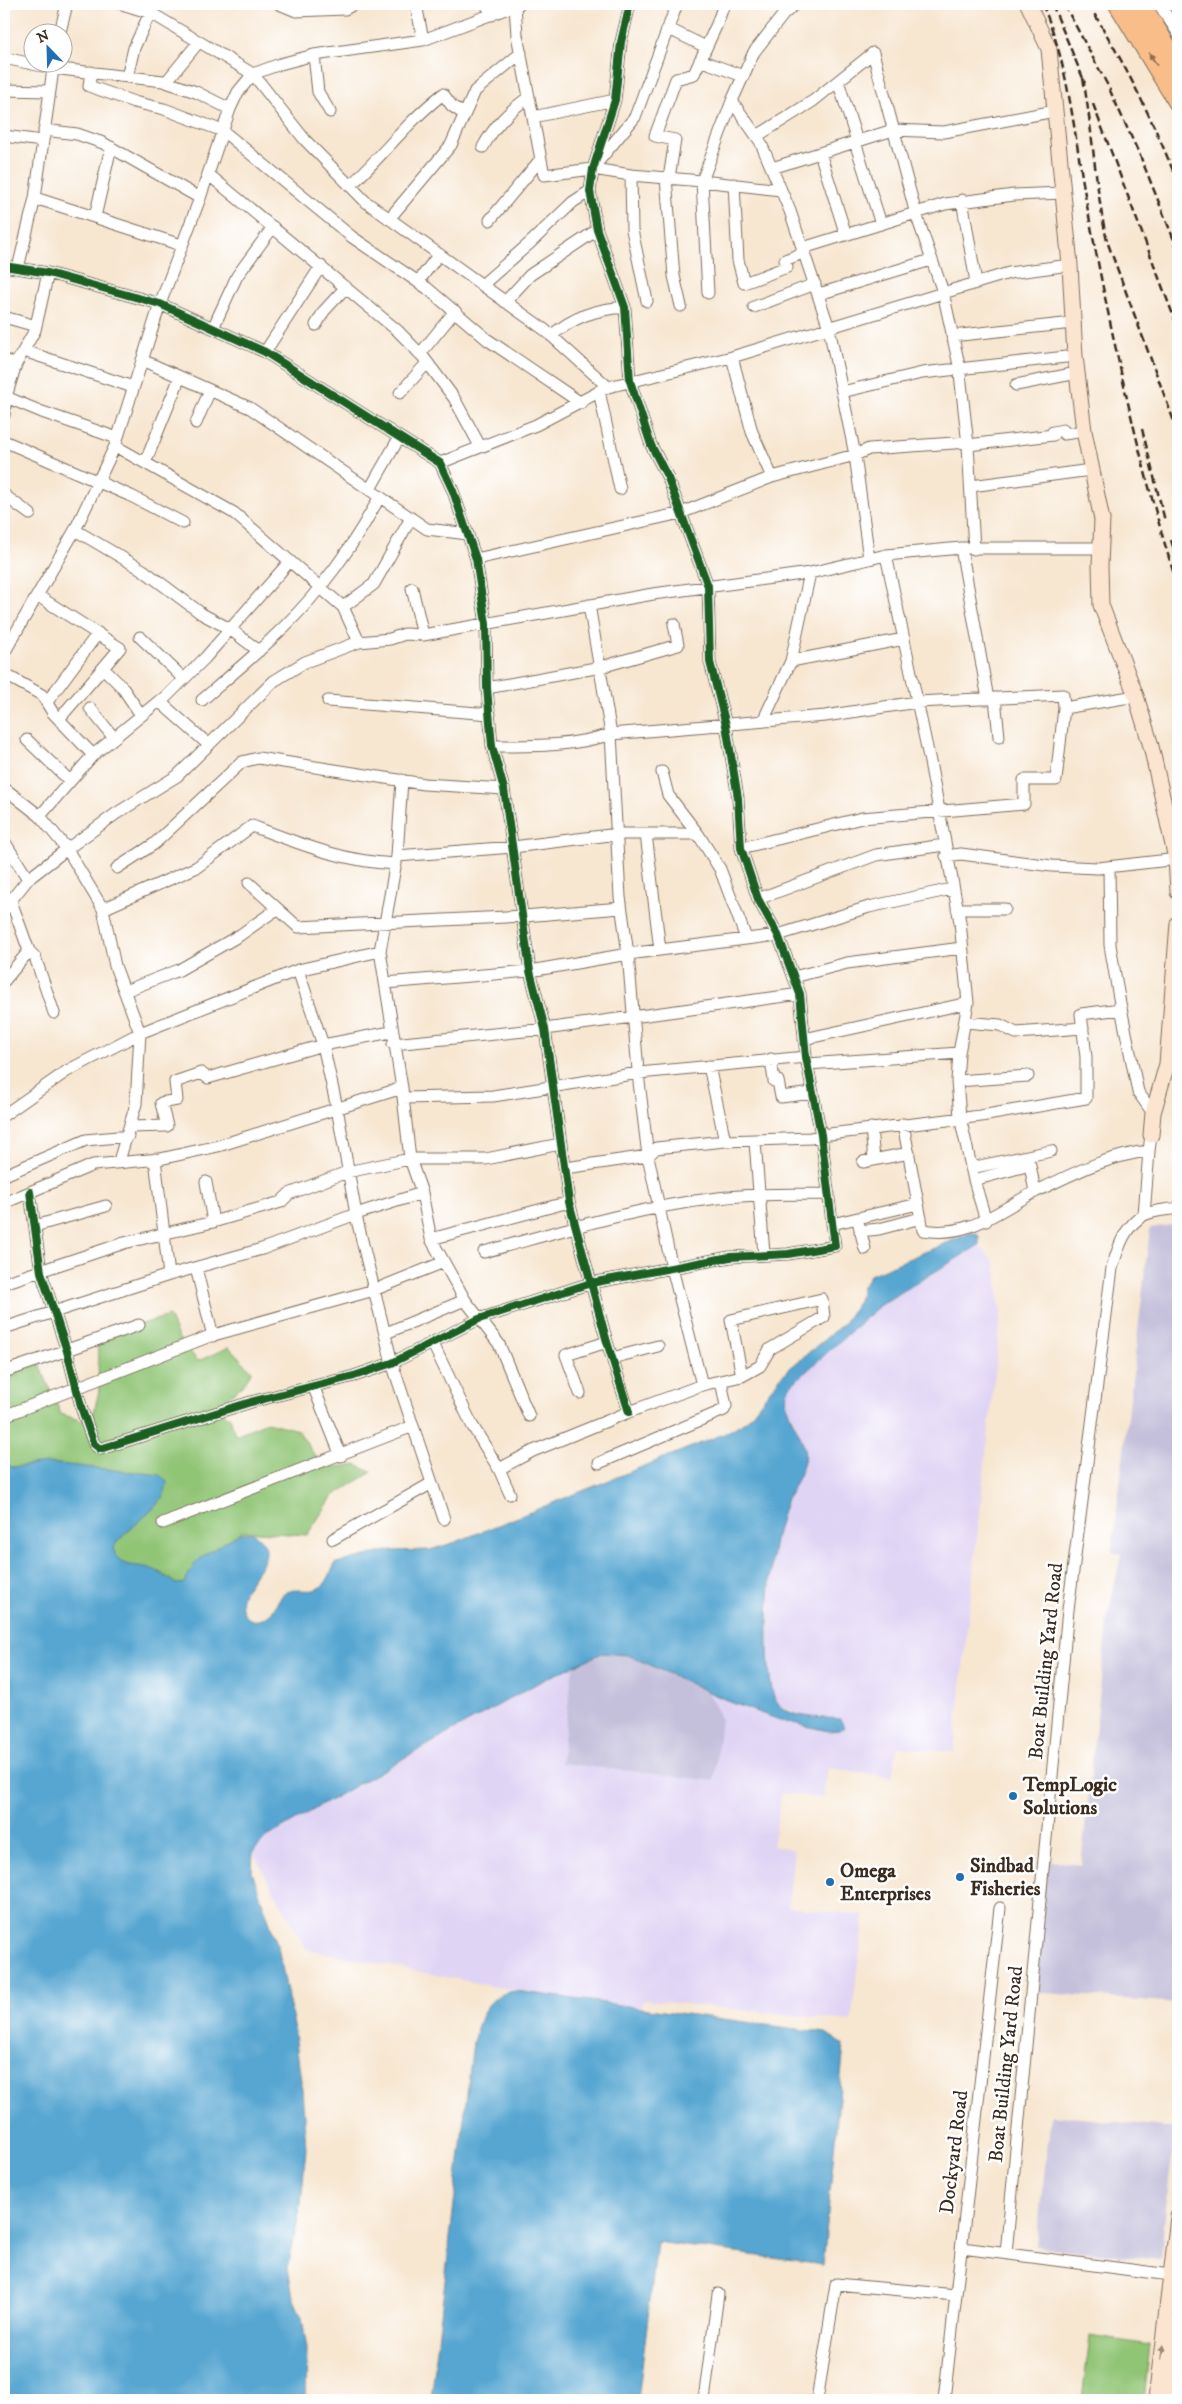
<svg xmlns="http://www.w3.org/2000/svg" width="1182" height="2404" font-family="'IM FELL DW Pica',serif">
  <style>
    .built { fill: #e0d4f4 }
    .industrial { fill: #c4c0db }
    .green { fill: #91c576; stroke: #66784a }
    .water { fill: #56a6d1; stroke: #486878 }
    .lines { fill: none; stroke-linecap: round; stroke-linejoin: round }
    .street-casing { stroke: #7d6c5c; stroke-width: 13 }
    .secondary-casing { stroke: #7d6c5c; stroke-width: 17 }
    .highway-casing { stroke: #7d6c5c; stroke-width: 22 }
    .street { stroke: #fff; stroke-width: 11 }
    .secondary { stroke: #fce5d0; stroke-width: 15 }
    .highway { stroke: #f8bd89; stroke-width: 20 }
    .rail { stroke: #3b2a1e; stroke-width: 2.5; stroke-dasharray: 8 4; stroke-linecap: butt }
    .cycleway-casing { stroke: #fff; stroke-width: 11 }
    .cycleway { stroke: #1b5e20; stroke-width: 8 }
    .oneway { fill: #906c4e }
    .oneway2 { fill: #9c8877 }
    .poi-dot { fill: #1f6fb2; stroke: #fff; stroke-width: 2 }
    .labels { text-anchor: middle; stroke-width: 5; stroke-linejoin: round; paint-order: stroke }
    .street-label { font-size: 20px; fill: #3b2a1e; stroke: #fff }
    .poi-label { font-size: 20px; font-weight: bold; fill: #3b2a1e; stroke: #fff; text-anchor: start }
  </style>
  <rect width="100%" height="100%" fill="#fff"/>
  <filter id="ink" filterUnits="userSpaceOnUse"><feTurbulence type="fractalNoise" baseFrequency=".02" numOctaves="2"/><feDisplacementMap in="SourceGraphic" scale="10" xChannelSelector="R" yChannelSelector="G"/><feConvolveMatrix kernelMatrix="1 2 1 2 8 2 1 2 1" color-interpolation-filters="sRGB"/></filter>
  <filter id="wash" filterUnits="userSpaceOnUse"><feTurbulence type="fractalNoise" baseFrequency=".0096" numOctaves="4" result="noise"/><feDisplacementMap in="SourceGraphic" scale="20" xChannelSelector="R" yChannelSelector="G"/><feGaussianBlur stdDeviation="1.12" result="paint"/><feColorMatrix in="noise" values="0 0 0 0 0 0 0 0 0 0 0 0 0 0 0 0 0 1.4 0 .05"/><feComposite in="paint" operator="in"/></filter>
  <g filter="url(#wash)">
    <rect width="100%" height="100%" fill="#f7e6d0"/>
    <path class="built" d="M979,1245L995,1263L1001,1315L954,1752L897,1747L892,1777L828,1768L823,1798L782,1793L773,1846L794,1850L788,1907L864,1916L851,2021L644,2000L639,2008L516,1991L306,1949L253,1853L267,1837L543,1680L573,1666L561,1763L721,1719L708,1691L735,1704L800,1714L779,1705L772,1694L768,1672L771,1573L776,1534L787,1501L804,1460V1445L786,1403L785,1394L790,1386L880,1305Z"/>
    <path class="industrial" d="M1178,1224V2003L1031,1992L1044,1860L1081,1865L1108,1615L1121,1554L1112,1552L1150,1228Z
      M602,1653L628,1655L708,1691L721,1719L714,1781L561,1763L573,1666Z
      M1051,2115L1175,2128L1160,2260L1036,2246Z"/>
    <path class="green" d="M169,1316L178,1337L198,1361L229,1347L252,1371L243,1385L214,1408L230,1417L235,1435L267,1422L298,1430L323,1468L356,1465L372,1472L333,1496L307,1535L241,1531V1566L4,1736V1365L34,1352L61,1414L91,1424L99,1391L97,1337Z
      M1090,2336L1150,2345L1144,2400H1082Z"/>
    <path class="water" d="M970,1233H975L979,1236V1245L880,1305L790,1386C775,1411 810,1434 804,1461C801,1474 793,1487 787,1499C783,1510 780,1521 777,1532C769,1558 761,1686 778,1704C791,1719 822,1717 840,1719L844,1727L840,1730L828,1731L780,1720L735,1704L628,1655L602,1653L543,1680L360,1783L267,1837L253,1852L252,1872L278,1947L294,2026L302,2089L306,2148L301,2204L288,2268L293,2297L302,2318L307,2348L306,2400H4V1464L12,1467L49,1463L160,1475L167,1482C167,1507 127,1526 113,1548C121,1572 134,1562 152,1569C161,1572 169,1579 176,1584L184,1583L194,1565L204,1555L240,1533H253C258,1537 266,1543 266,1551C266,1571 232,1591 244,1613C250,1624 263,1621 270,1614C278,1606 277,1596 289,1591C300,1588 313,1594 322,1586C329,1581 331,1570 336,1563L387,1551L430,1550L456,1542L726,1433L747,1420L783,1374L844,1323L859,1301L862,1287L870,1275Z
      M516,1991L826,2033L844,2045L823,2265L657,2242L638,2400H431L473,2042C480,2017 486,1994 516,1991Z"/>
  </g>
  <g filter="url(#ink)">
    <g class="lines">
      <defs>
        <path id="street" d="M122,4L151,13L253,74L305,140L366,202L545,330L608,387
          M279,4L296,11L345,9L354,4
          M416,4L423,40
          M486,4L492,15
          M1159,4L1178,33
          M515,6L517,35L544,175L593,169L631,175L702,181L781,190
          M667,28L706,47
          M60,32L67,4
          M314,55L318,92L330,112
          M4,58L52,68L163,81L196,92L230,109
          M700,60L743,76
          M91,72L89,86L134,102L164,109L223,131L352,237L427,288L488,340L581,403
          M127,77L134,48L154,4
          M838,81L857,141
          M166,82L198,43
          M4,90L49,91
          M732,101L760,141L790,211L829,328L855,455L869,559
          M533,117L615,100
          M44,130L77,134L103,143L200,198
          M4,136L42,141
          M757,136L813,101L873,53L916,214L943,292L959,365L968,445L974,549
          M855,142L881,224
          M483,147C495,125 509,111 529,97
          M820,153L846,235
          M597,163L635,117L677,4
          M772,168L893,130L944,132L1055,111
          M208,174L398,331L424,358L454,398L480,446
          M631,175L632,230L647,301
          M666,178L674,276L681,306
          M669,178L675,140L655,136L676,79L694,74L717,24L724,4
          M734,184L738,260L744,283L787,267L785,260L805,252
          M350,186C382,156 408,121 443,94L452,106L464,114
          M35,198L181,245
          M962,200L976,282
          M95,217L111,147
          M389,219L451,145L475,91L521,53
          M490,220L540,160
          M803,248L945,204L1014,195L1063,193
          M4,266L48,273L160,304L265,352L440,463L453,491L476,559L486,624L487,688L492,746L504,789L530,971L545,1029L569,1202L607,1342L629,1412
          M18,268L35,198L54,62
          M418,282L439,254
          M482,285L530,243L573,202L590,191
          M708,293L702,181L732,101L754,52L783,15L795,4
          M819,294L931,260
          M505,302L530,275L597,230
          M754,307L815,284
          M4,317L36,326
          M316,325L324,311L346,287
          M213,328L237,276L273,227
          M551,336C573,317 596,309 625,307
          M952,336L1073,323
          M24,351L133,387
          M265,352L321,266
          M420,354L455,311
          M732,357L752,432L772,477
          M4,360L16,364
          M142,360L250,408L427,529L468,534
          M1016,385L1077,373
          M599,391L620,489
          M842,392L922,373L1075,356
          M400,393L427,363
          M6,397L42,412L117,438
          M4,415L6,397L16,364L35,330L48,273
          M196,423L210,390
          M4,441L131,496L183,523
          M968,445L1053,435V432L1063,430L1064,434L1084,431
          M115,446L234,513L343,607
          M145,463L180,377
          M440,463L536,425L608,387L732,357L1009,273L1070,265
          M971,486L1091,470
          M370,489L399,438
          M4,495L30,514
          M75,530L143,570L202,614L230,629L259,651
          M961,548L988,699
          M886,555L930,762L960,922L968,1003L959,1053L957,1081L960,1117L974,1180L986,1221
          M476,559L681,513L772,477L855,455L869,449L968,442
          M412,588L423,635
          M38,596L120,648L103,668
          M589,605L611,734L620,897L628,954L639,1082L648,1156L672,1268L702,1385
          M140,637L184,679
          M359,642L343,607L374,584L411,518
          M4,653L75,530L115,446L160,304L200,198L230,109L238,92L253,74L280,64L314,55L423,40L519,4
          M791,661L904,639
          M4,674L42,695L53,713L93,755
          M487,688L601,667L678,645L674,624
          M995,698L999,737
          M202,700C243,665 288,628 321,586C344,558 363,528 380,496
          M159,701L209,745
          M328,701L490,714
          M47,702L98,633
          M90,708L114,738
          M59,719L103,668L122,687L141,715
          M763,721L791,661L810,573
          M27,740L70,781
          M492,746C533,746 571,747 611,734L825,716L917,702L1063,695L1064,708L1136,696
          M662,772L668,795L698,834L720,869L746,938
          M402,780L397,856L380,951L402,1088L410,1159L422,1193L431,1239L465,1300L499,1344L529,1416
          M4,788L40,816L67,849L103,909L115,966L140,1033L136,1104L119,1161
          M40,816L93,755L159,701L165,698L205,658L290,561
          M646,834L660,950
          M4,841L28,879
          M741,848L862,818L1024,804V780H1056L1064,708
          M397,856L513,847L618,834H698
          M946,856L961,854L1052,866L1098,868L1178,859
          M1109,867L1110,945L1119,998L1138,1092L1153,1113
          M117,868L154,844L242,762L258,758L424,784L504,789
          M249,883L298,927L524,916L621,908
          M758,899L876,855L944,845
          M4,909L28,879L67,849L117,813L177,776L274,681L305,662L359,642L390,639L405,634L423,635L653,594L810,573L886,555L961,548H1102
          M103,909L197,867L252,826C300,844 345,862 396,864
          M957,909H1005
          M29,951L35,957L54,1013
          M298,970L323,1045L337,1108L357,1220L392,1363L444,1519
          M794,977L847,963L962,948
          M4,981L29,951L11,901
          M385,983L530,971L628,954L778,935L869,907L952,889
          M125,991L179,970L240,935L277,909
          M965,1022L1000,1025L1016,1033L1083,1028
          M804,1039L968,1003
          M393,1044L545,1029L800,994
          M771,1059L774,1081H778L781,1097L812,1093
          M808,1064L959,1053
          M709,1066L725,1141
          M957,1081L1028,1076
          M403,1098L493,1096L639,1073L806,1057
          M4,1115L67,1071L140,1033L298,970L380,951
          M903,1124L923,1230C970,1238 997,1211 1035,1192C1072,1174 1109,1155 1149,1151L1151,1135
          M130,1127L167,1126L161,1103L177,1100L175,1082L201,1073L208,1078L323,1045L391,1032
          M871,1128L874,1160
          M755,1142L764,1254
          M155,1159L169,1275
          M863,1162L909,1153
          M565,1168L648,1156L656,1148L725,1141L811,1138L821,1135L981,1116L1086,1098V1057L1081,1014L1121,1009
          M971,1168L1051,1151
          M7,1174L86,1140L128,1136
          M974,1180L1030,1165L1035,1192
          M206,1182L213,1222
          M30,1192L41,1272L67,1351L82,1410L94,1444L100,1449L251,1402L354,1376L392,1363L479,1319L591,1283L730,1257L788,1254L835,1246L821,1135L806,1057L800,994L778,935L758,899L741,848L738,798L726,725L710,662L708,586L668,478L651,445L630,381L625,307L597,230L590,191L593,169L615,100L621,42L630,4
          M4,1203L93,1165L160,1159L218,1146L402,1088
          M1144,1215L1149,1151
          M832,1224L918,1204
          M859,1225L865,1249
          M35,1226L106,1206
          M860,1231L879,1229L921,1218
          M431,1239L569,1202
          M484,1252C561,1231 639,1207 718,1198C754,1193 792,1195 829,1194
          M196,1268L213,1336
          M4,1283L124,1243L213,1222L281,1202L289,1194L347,1172L410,1159H486L560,1144
          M4,1328L169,1275L262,1249L356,1214L422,1193
          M386,1333L465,1300
          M432,1342L472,1425L499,1469L510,1494
          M612,1358L658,1346
          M4,1372L139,1325
          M314,1388L341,1456
          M580,1393L566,1355L607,1342
          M4,1416L210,1336L374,1290L444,1262
          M599,1463L724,1410L726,1406L721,1381
          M499,1469L533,1451L629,1412L702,1385L742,1376L760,1366L770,1349L824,1317L822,1299L731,1320L742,1376
          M163,1523L413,1426
          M333,1539L432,1483
          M962,2248L1178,2276
          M1006,2253L1068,1610L1112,1268C1118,1249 1124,1226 1144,1215C1153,1210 1168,1210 1178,1208
          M704,2400L718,2294
          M817,2400L836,2284L956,2295
          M944,2400L1000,1908"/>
        <path id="secondary" d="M1028,4L1049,49L1070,265L1075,356L1084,431L1102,520L1100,565L1101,605L1136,696L1151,746L1176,859L1178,892
          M1151,1135L1153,1113L1167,1064L1178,923
          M1156,2400L1178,2217
          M1170,2400L1178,2323"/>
        <path id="highway" d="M1119,4L1178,101
          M1140,4L1178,66"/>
      </defs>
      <use href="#street" class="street-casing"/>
      <use href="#secondary" class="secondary-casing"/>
      <use href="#highway" class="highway-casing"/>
      <use href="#street" class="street"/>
      <use href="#secondary" class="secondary"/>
      <use href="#highway" class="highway"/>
      <path class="rail" d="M1042,4C1070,65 1075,144 1088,211C1112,337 1139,464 1178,587
        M1052,4L1085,83
        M1064,4L1107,84L1141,158L1178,250
        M1088,4C1124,61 1153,120 1178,183
        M1083,78C1093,132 1095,187 1107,241L1178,432
        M1093,104L1178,328
        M1142,429L1165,521
        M1171,540L1178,562"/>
      <defs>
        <path id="cycleway" d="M4,266L48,273L160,304L265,352L440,463L453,491L476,559L486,624L487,688L492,746L504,789L530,971L545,1029L569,1202L607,1342L629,1412
          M30,1192L41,1272L67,1351L82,1410L94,1444L100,1449L251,1402L354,1376L392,1363L479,1319L591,1283L730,1257L788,1254L835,1246L821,1135L806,1057L800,994L778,935L758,899L741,848L738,798L726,725L710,662L708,586L668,478L651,445L630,381L625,307L597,230L590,191L593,169L615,100L621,42L630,4"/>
      </defs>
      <use href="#cycleway" class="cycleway-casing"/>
      <use href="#cycleway" class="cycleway"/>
    </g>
    <defs><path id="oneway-solid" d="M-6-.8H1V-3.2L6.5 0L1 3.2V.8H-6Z" transform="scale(1.25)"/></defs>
    <use class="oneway" href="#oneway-solid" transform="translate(1153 59) rotate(-121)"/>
    <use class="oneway2" href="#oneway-solid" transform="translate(1162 2352) rotate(-84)"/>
  </g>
  <g class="poi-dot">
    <circle cx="1013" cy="1796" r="5"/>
    <circle cx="960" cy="1877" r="5"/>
    <circle cx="830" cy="1882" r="5"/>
  </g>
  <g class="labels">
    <g class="street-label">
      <text transform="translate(1045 1661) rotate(-84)" y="7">Boat Building Yard Road</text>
      <text transform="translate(1005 2064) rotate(-84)" y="7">Boat Building Yard Road</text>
      <text transform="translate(953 2152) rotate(-83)" y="7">Dockyard Road</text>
    </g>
    <g class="poi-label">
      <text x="1023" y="1791">TempLogic<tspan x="1023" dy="23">Solutions</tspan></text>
      <text x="970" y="1872">Sindbad<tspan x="970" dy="23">Fisheries</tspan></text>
      <text x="840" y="1877">Omega<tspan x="840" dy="23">Enterprises</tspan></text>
    </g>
  </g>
  <rect width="1182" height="2404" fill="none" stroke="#fff" stroke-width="20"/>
  <g transform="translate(48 48) rotate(337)"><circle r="24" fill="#ffffff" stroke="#b1aaa5"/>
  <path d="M0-4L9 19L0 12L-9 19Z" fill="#1f6fb2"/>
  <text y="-8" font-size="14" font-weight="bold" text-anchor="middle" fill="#3b2a1e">N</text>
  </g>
</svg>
